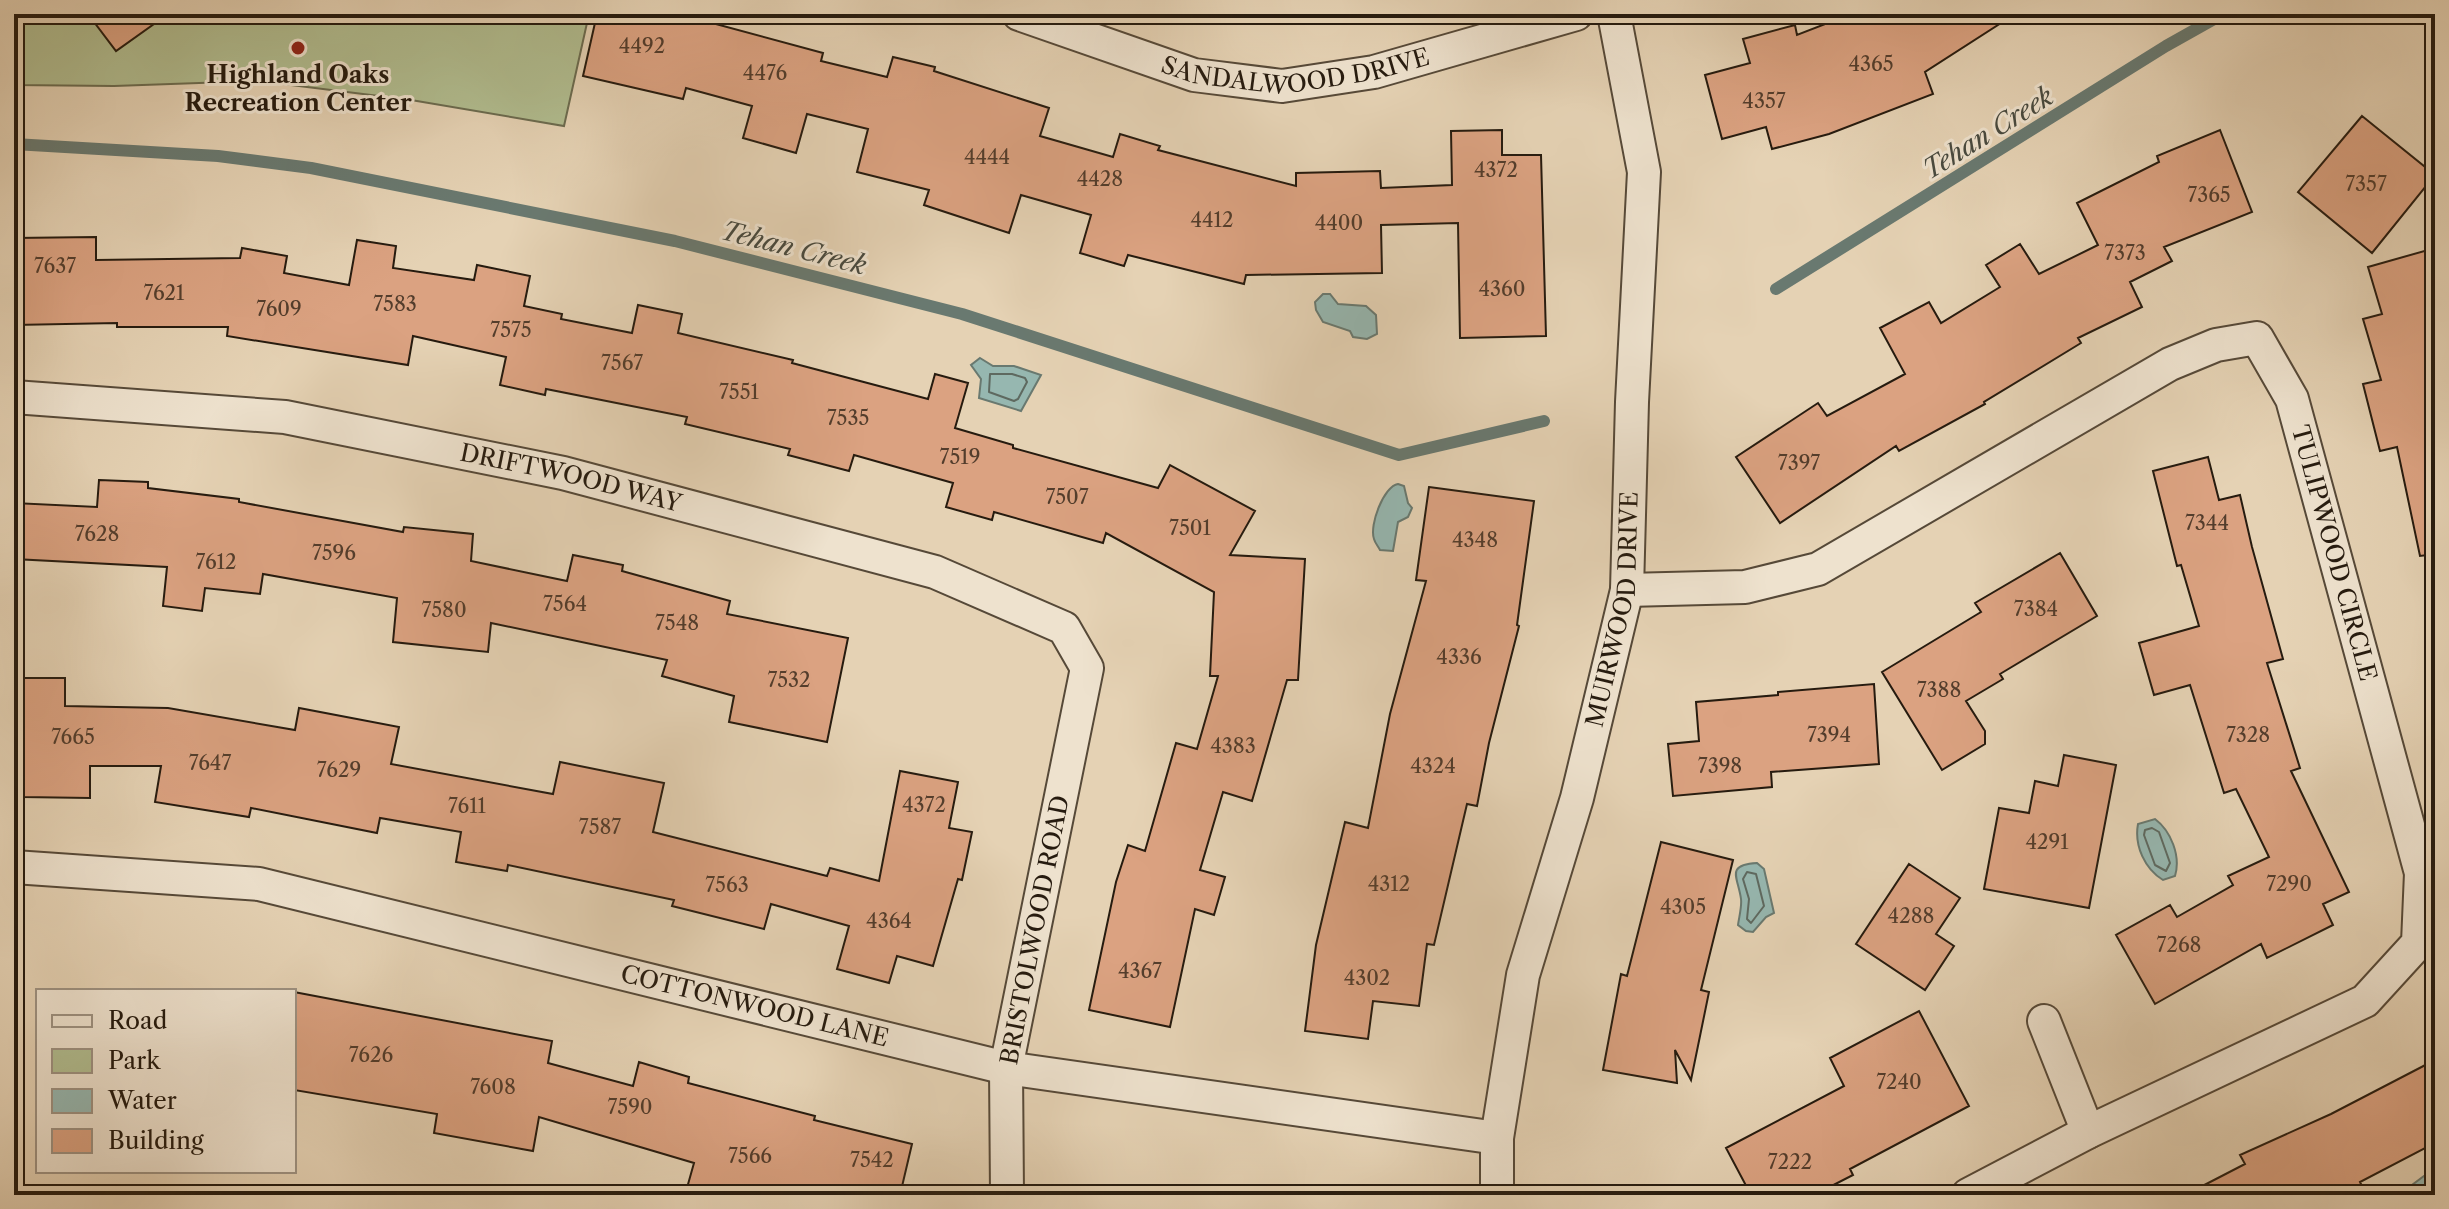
<svg xmlns="http://www.w3.org/2000/svg" width="2449" height="1209" font-family="'Libre Caslon Text',serif">
  <style>
    .green { fill: #b1bd90; stroke: #6c6c50; stroke-width: 2 }
    .water { fill: #96b7b0; stroke: #697970; stroke-width: 2 }
    .lines { fill: none; stroke-linecap: round; stroke-linejoin: round }
    .shore { stroke: #5e6960; stroke-width: 2 }
    .stream { stroke: #697970; stroke-width: 12 }
    .building { fill: #dba281; stroke: #261b0f; stroke-width: 2 }
    .minor-casing { stroke: #564938; stroke-width: 36 }
    .minor { stroke: #eee2ce; stroke-width: 32 }
    .poi-dot { fill: #8f2418; stroke: #eee2ce; stroke-width: 3 }
    .labels { text-anchor: middle; stroke-width: 6; stroke-linejoin: round; paint-order: stroke }
    .number-label { font-size: 20px; fill: #533d2c }
    .street-label { font-size: 24px; fill: #261b0f; stroke: #eee2ce }
    .poi-label { font-size: 24px; font-weight: bold; fill: #261b0f; stroke: #eee2ce }
    .water-label { font-size: 26px; font-style: italic; fill: #484a3f; stroke: #eee2ce }
  </style>
  <rect width="100%" height="100%" fill="#e5d2b4"/>
  <filter id="stains"><feTurbulence type="fractalNoise" baseFrequency=".0025" numOctaves="4"/><feColorMatrix values="0 0 0 0 .2 0 0 0 0 .09 0 0 0 0 .02 0 0 0 .5 -.17"/></filter>
  <radialGradient id="worn" r=".72"><stop offset=".6" stop-color="#630" stop-opacity="0"/><stop offset="1" stop-color="#630" stop-opacity=".3"/></radialGradient>
  <path class="green" d="M14,14H589L564,126L411,100L259,81L114,86L14,85Z"/>
  <path class="water" d="M1323,294H1330L1338,304L1366,306L1376,315L1377,334L1367,339L1353,337L1350,331L1323,322L1316,310L1315,302Z
    M980,358L993,366H1014L1041,375L1021,411L979,398L981,379L971,365Z
    M1398,484L1404,486L1408,503L1412,508L1408,517L1398,522L1393,551L1380,550C1378,546 1375,543 1374,539C1369,525 1384,486 1398,484Z
    M2155,819C2171,831 2181,856 2175,876L2163,880C2145,869 2134,846 2138,824Z
    M1757,863L1764,869L1774,913L1766,917L1753,932L1746,931L1738,925C1739,917 1742,907 1741,899C1738,877 1725,865 1757,863Z
    M2435,1175V1195H2413L2412,1185L2424,1176Z"/>
  <g class="lines">
    <path class="shore" d="M990,374H1012L1025,378L1027,382L1018,399L1014,401L989,392Z
      M2152,828L2159,832L2170,863L2166,871L2155,865L2144,835L2145,830Z
      M1747,872L1756,874L1764,906L1751,923L1747,919L1749,899L1743,879Z"/>
    <path class="stream" d="M14,144L218,156L311,168L675,241L962,314L1399,455L1544,421
      M1776,289L2166,46L2223,14"/>
  </g>
  <path class="building" d="M88,14H168L116,51Z
    M597,14H702L701,20L823,53L821,61L887,77L893,57L935,67L934,71L1049,108L1040,136L1113,157L1120,134L1160,146L1158,150L1296,186V173L1380,171L1381,188L1452,185L1451,131L1502,130V155H1541L1546,336L1460,338L1458,223L1381,225L1382,273L1246,275L1244,284L1128,255L1124,266L1080,253L1091,215L1021,195L1009,233L924,205L929,190L857,172L868,129L807,114L796,153L743,138L752,106L686,88L683,99L583,76Z
    M1851,14H2015L1925,72L1933,94L1829,134L1772,149L1766,127L1722,139L1705,75L1750,63L1743,39L1795,25L1797,35Z
    M2362,116L2435,175L2372,253L2298,192Z
    M2220,130L2252,212L2164,247L2172,261L2130,282L2142,307L2078,338L2081,343L1984,402L1985,404L1899,451L1896,446L1780,523L1736,457L1818,403L1827,416L1905,374L1880,328L1929,302L1941,323L2000,287L1986,265L2020,244L2039,274L2098,245L2077,203L2159,162L2157,156Z
    M96,237V260L240,258L242,248L287,256L284,273L349,285L357,240L396,246L393,268L474,280L477,265L530,276L524,306L562,314L561,319L632,333L638,305L682,314L678,333L793,360L792,363L928,399L935,374L968,383L955,428L1013,445V448L1158,488L1170,465L1255,511L1230,555L1305,559L1298,680H1287L1252,801L1223,792L1200,870L1225,877L1214,915L1195,909L1170,1027L1089,1010L1116,882L1128,845L1145,851L1176,743L1197,749L1218,676H1210L1214,592L1106,533L1103,543L994,512L992,520L946,507L953,483L854,455L849,471L788,455L790,449L685,424L687,417L546,389L545,395L500,385L506,357L413,336L408,365L227,336L228,327H117V323L14,325V238Z
    M2435,248V554L2420,556L2397,447L2380,451L2363,384L2381,380L2363,319L2382,314L2368,267Z
    M2208,457L2219,500L2240,495L2252,547L2283,659L2267,663L2300,768L2291,771L2349,892L2323,904L2333,925L2267,958L2261,944L2155,1004L2116,935L2170,905L2177,917L2233,885L2228,876L2269,857L2236,789L2224,793L2190,685L2154,695L2139,643L2199,626L2181,565L2177,566L2153,471Z
    M99,480L148,482V488L239,499V502L403,532L404,527L473,534L471,561L567,581L573,555L623,565L622,571L730,601L727,614L848,638L827,742L729,722L734,696L662,676L667,660L491,623L488,652L393,642L397,598L263,574L260,594L205,588L202,611L163,606L167,567L14,559V503L97,507Z
    M1429,487L1534,501L1517,625L1519,626L1489,743L1477,806L1467,804L1434,945L1427,944L1419,1006L1373,1001L1368,1039L1305,1031L1316,945L1345,822L1368,828L1390,714L1426,581L1416,580Z
    M2060,553L2097,616L2000,674L2003,679L1966,701L1985,731V744L1942,770L1882,672L1981,612L1975,603Z
    M23,678H65V706L168,708L295,730L299,708L399,727L391,764L553,794L560,762L664,783L653,832L827,876L830,868L879,881L900,771L958,782L949,828L972,832L962,880L958,879L933,966L897,956L889,983L837,969L849,926L771,904L764,929L672,906L674,900L508,865L507,871L456,862L461,832L380,818L377,833L251,808L249,817L155,802L161,766H90V798L22,797Z
    M1874,684L1879,764L1771,772L1772,787L1673,796L1668,744L1699,741L1696,702L1778,695V692Z
    M2064,755L2116,765L2089,908L1984,889L1999,808L2029,813L2035,781L2058,786Z
    M1661,842L1733,860L1701,990L1709,992L1691,1080L1675,1050L1677,1083L1603,1070L1621,974L1627,976Z
    M1909,864L1960,898L1936,934L1954,946L1925,990L1856,944Z
    M294,992L552,1041L548,1063L633,1086L639,1062L689,1077L688,1083L815,1116L814,1120L912,1144L900,1195H685L694,1163L539,1117L533,1151L434,1133L437,1114L294,1090Z
    M1919,1011L1969,1106L1850,1169L1853,1175L1814,1195H1751L1726,1148L1844,1086L1830,1058Z
    M2435,1060V1143L2360,1182L2366,1195H2185L2245,1164L2240,1155L2331,1114Z"/>
  <g class="lines">
    <defs>
      <g id="minor">
        <path id="s1" d="M1019,14L1194,75L1282,86L1374,72L1576,14"/>
        <path id="s2" d="M14,397L285,417L563,473L935,572L1064,628L1087,668L1006,1068L1007,1195"/>
        <path id="s3" d="M1627,590L1745,587L1818,569L2170,364L2216,345L2257,338L2292,399L2421,873L2418,943L2365,1001L2088,1132L1968,1195"/>
        <path id="s4" d="M14,867L259,884L1006,1068L1497,1138"/>
        <path d="M2044,1021L2088,1132"/>
        <path id="s5" d="M1497,1195V1138L1523,975L1577,798L1627,590L1632,402L1644,172L1614,14"/>
      </g>
    </defs>
    <use href="#minor" class="minor-casing"/>
    <use href="#minor" class="minor"/>
  </g>
  <circle class="poi-dot" cx="298" cy="48" r="8"/>
  <g class="labels">
    <g class="number-label">
      <text x="642" y="53">4492</text>
      <text x="1871" y="71">4365</text>
      <text x="765" y="80">4476</text>
      <text x="1764" y="108">4357</text>
      <text x="987" y="164">4444</text>
      <text x="1496" y="177">4372</text>
      <text x="1100" y="186">4428</text>
      <text x="2366" y="191">7357</text>
      <text x="2209" y="202">7365</text>
      <text x="1212" y="227">4412</text>
      <text x="1339" y="230">4400</text>
      <text x="2125" y="260">7373</text>
      <text x="55" y="273">7637</text>
      <text x="1502" y="296">4360</text>
      <text x="164" y="300">7621</text>
      <text x="395" y="311">7583</text>
      <text x="279" y="316">7609</text>
      <text x="511" y="337">7575</text>
      <text x="622" y="370">7567</text>
      <text x="739" y="399">7551</text>
      <text x="848" y="425">7535</text>
      <text x="960" y="464">7519</text>
      <text x="1799" y="470">7397</text>
      <text x="1067" y="504">7507</text>
      <text x="2207" y="530">7344</text>
      <text x="1190" y="535">7501</text>
      <text x="97" y="541">7628</text>
      <text x="1475" y="547">4348</text>
      <text x="334" y="560">7596</text>
      <text x="216" y="569">7612</text>
      <text x="565" y="611">7564</text>
      <text x="2036" y="616">7384</text>
      <text x="444" y="617">7580</text>
      <text x="677" y="630">7548</text>
      <text x="1459" y="664">4336</text>
      <text x="789" y="687">7532</text>
      <text x="1939" y="697">7388</text>
      <text x="1829" y="742">7394</text>
      <text x="2248" y="742">7328</text>
      <text x="73" y="744">7665</text>
      <text x="1233" y="753">4383</text>
      <text x="210" y="770">7647</text>
      <text x="1433" y="773">4324</text>
      <text x="1720" y="773">7398</text>
      <text x="339" y="777">7629</text>
      <text x="924" y="812">4372</text>
      <text x="467" y="813">7611</text>
      <text x="600" y="834">7587</text>
      <text x="2047" y="849">4291</text>
      <text x="1389" y="891">4312</text>
      <text x="2289" y="891">7290</text>
      <text x="727" y="892">7563</text>
      <text x="1683" y="914">4305</text>
      <text x="1911" y="923">4288</text>
      <text x="889" y="928">4364</text>
      <text x="2179" y="952">7268</text>
      <text x="1140" y="978">4367</text>
      <text x="1367" y="985">4302</text>
      <text x="371" y="1062">7626</text>
      <text x="1899" y="1089">7240</text>
      <text x="493" y="1094">7608</text>
      <text x="630" y="1114">7590</text>
      <text x="750" y="1163">7566</text>
      <text x="872" y="1167">7542</text>
      <text x="1790" y="1169">7222</text>
    </g>
    <g class="street-label">
      <text dy="8" stroke="none"><textPath href="#s1" startOffset="288">SANDALWOOD DRIVE</textPath></text>
      <text dy="8" stroke="none"><textPath href="#s2" startOffset="564">DRIFTWOOD WAY</textPath></text>
      <text dy="8" stroke="none"><textPath href="#s3" startOffset="922">TULIPWOOD CIRCLE</textPath></text>
      <text dy="8" stroke="none"><textPath href="#s5" startOffset="600">MUIRWOOD DRIVE</textPath></text>
      <text transform="translate(1035 930) rotate(-79)" y="8">BRISTOLWOOD ROAD</text>
      <text dy="8" stroke="none"><textPath href="#s4" startOffset="756">COTTONWOOD LANE</textPath></text>
    </g>
    <g class="poi-label">
      <text x="298" y="83">Highland Oaks<tspan x="298" dy="28">Recreation Center</tspan></text>
    </g>
    <g class="water-label">
      <text transform="translate(1988 133) rotate(-32)" y="9">Tehan Creek</text>
      <text transform="translate(794 248) rotate(14)" y="9">Tehan Creek</text>
    </g>
  </g>
  <rect width="2449" height="1209" fill="none" stroke="#e5d2b4" stroke-width="48"/>
  <rect x="16" y="16" width="2417" height="1177" fill="none" stroke="#261b0f" stroke-width="4"/>
  <rect x="24" y="24" width="2401" height="1161" fill="none" stroke="#261b0f" stroke-width="2"/>
  <rect x="36" y="989" width="260" height="184" fill="#eee2ce" stroke="#9e9282" stroke-width="2"/>
  <rect x="52" y="1015" width="40" height="12" fill="#eee2ce" stroke="#9e9282" stroke-width="2"/>
  <text x="108" y="1029" font-size="24" fill="#261b0f">Road</text>
  <rect x="52" y="1049" width="40" height="24" fill="#b1bd90" stroke="#9e9282" stroke-width="2"/>
  <text x="108" y="1069" font-size="24" fill="#261b0f">Park</text>
  <rect x="52" y="1089" width="40" height="24" fill="#96b7b0" stroke="#9e9282" stroke-width="2"/>
  <text x="108" y="1109" font-size="24" fill="#261b0f">Water</text>
  <rect x="52" y="1129" width="40" height="24" fill="#dba281" stroke="#9e9282" stroke-width="2"/>
  <text x="108" y="1149" font-size="24" fill="#261b0f">Building</text>
  <rect width="100%" height="100%" filter="url(#stains)"/>
  <rect width="100%" height="100%" fill="url(#worn)"/>
</svg>
